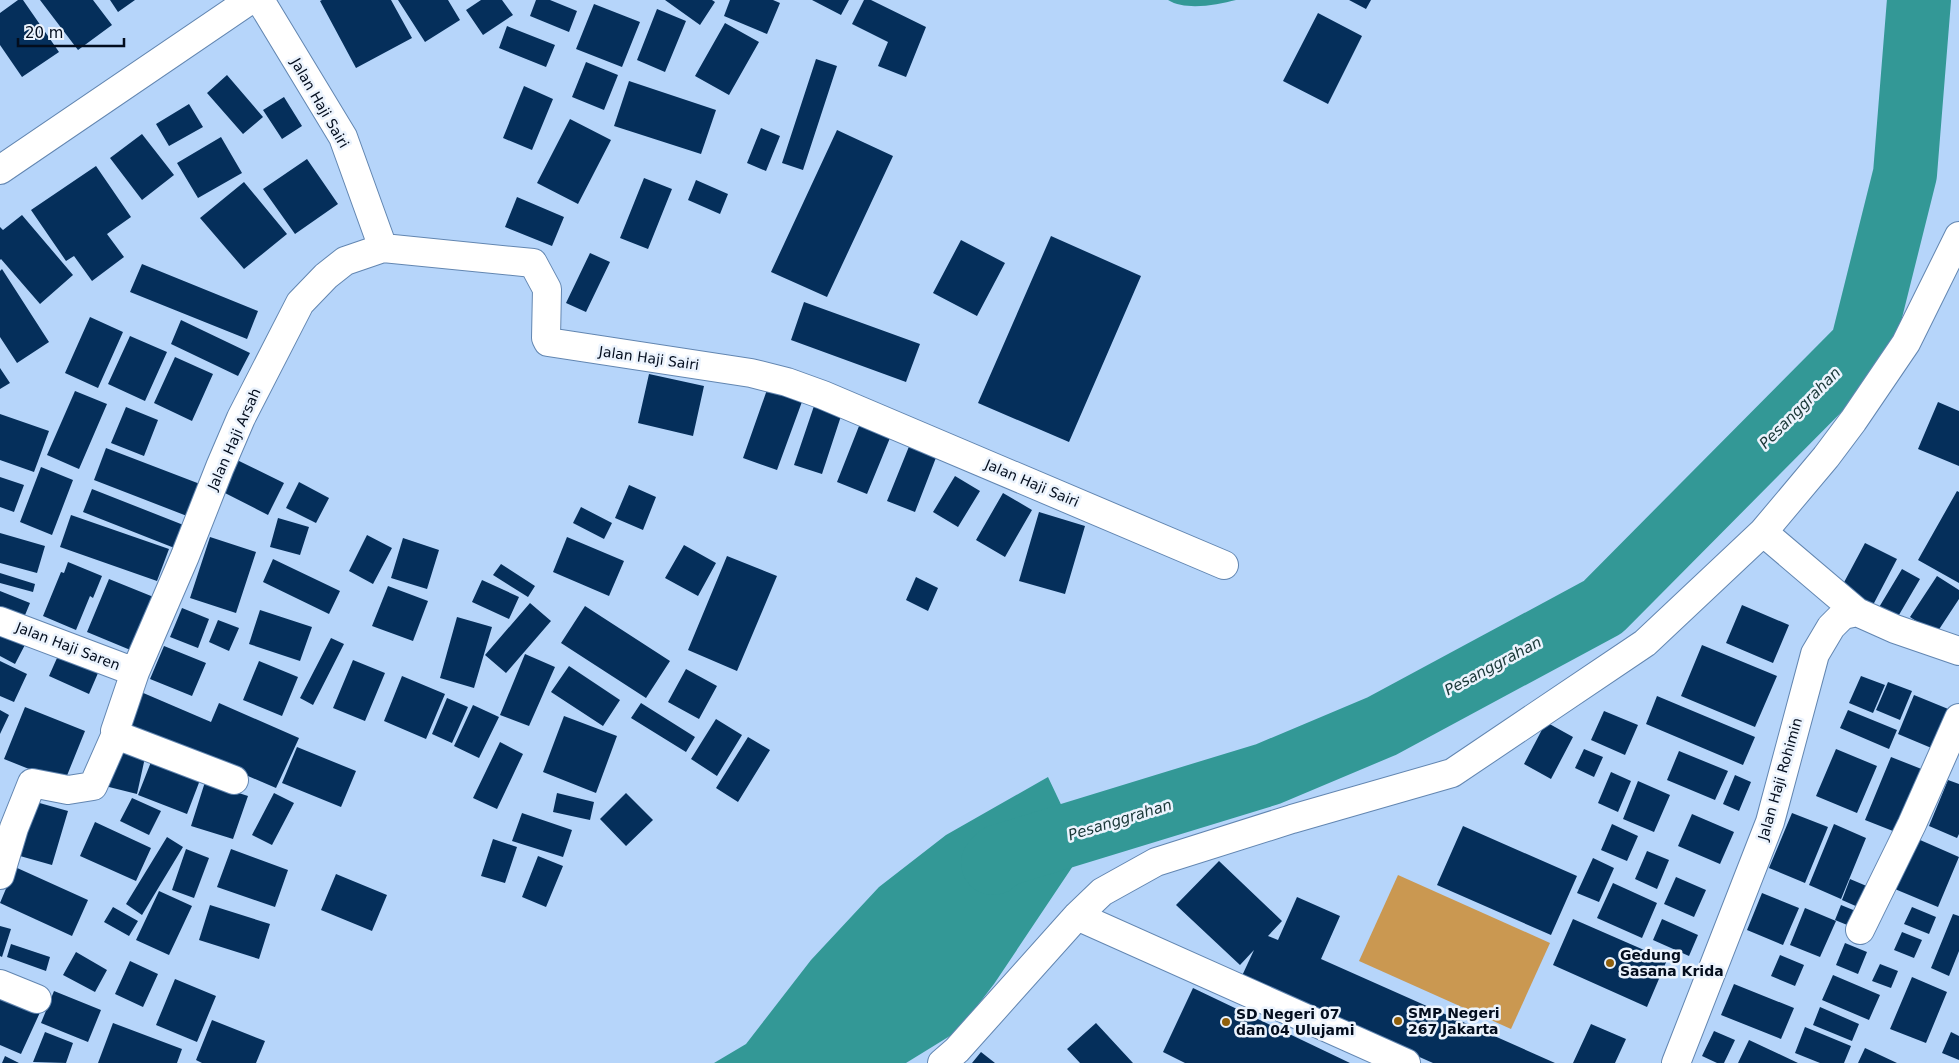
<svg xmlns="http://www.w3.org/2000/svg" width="1959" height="1063" font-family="'DejaVu Sans',sans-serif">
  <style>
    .green { fill: #ca9851 }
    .water { fill: #339896 }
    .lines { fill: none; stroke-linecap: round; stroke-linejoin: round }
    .river { stroke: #339896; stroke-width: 64 }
    .building { fill: #052f5b }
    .minor-casing { stroke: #6286b1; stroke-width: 30 }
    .minor { stroke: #fff; stroke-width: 28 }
    .poi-dot { fill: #90600c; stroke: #ebf3fd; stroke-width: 2 }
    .labels { text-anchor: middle; stroke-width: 5; stroke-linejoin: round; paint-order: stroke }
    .street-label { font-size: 14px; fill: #030d1d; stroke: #ebf3fd }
    .poi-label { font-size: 14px; font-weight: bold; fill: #030d1d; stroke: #ebf3fd; text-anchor: start }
    .water-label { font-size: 15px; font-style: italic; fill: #193737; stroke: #ebf3fd }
  </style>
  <rect width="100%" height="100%" fill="#b6d5fa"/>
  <path class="green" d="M1398,875L1550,943L1511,1029L1359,961Z"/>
  <path class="water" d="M1168,0H1236C1216,5 1186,11 1168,0Z
    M1048,777L1083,851L994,984L958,1031L906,1063H714L746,1044L811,960L879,887L946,835Z"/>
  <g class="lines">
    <path class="river" d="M993,863L1000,856L1268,774L1382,726L1603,607L1862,346L1905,174L1919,0"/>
  </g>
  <path class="building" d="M18,0H23L59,52L22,77L0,45V13Z
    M40,0H93L112,25L78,50Z
    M110,0H135L118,12Z
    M322,0H391L412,38L356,68L320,1Z
    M398,0H448L460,20L425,42Z
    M481,0H502L513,15L483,35L466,10Z
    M536,0H550L577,11L569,32L530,16Z
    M665,0H712L715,2L700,25Z
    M730,0H773L780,3L767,34L724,16Z
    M812,0H849L841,15Z
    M864,0H871L926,27L906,77L878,66L888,42L852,24Z
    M1349,0H1371L1366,9Z
    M594,4L640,22L622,67L576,49Z
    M657,9L686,21L665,72L637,60Z
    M1318,13L1362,36L1328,104L1283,81Z
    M725,23L759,42L729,95L695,76Z
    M507,26L555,45L546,67L499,48Z
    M816,59L837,66L803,170L782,163Z
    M586,62L618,75L604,110L572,97Z
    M227,75L263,117L243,134L207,93Z
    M629,81L716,110L701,154L614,126Z
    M524,86L553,99L532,150L503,138Z
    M284,97L302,126L282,139L263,110Z
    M189,104L203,127L169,146L156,124Z
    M570,119L611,140L578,204L537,183Z
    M761,128L780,136L766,171L747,163Z
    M837,130L893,156L827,297L771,272Z
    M142,134L174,175L142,200L110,158Z
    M221,137L242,173L198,198L177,163Z
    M307,159L338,204L295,234L263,189Z
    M96,166L131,217L107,234L124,257L92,281L74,256L66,261L31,210Z
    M644,178L672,189L648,249L620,238Z
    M696,180L728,194L720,214L688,200Z
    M244,182L287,234L244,269L200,218Z
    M517,197L564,217L552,246L505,227Z
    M22,215L73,275L40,304L1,259L0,260V227L3,230Z
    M1051,236L1141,276L1069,442L978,403Z
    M961,240L1005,263L977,316L933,293Z
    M590,253L610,262L586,312L566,303Z
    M142,264L258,311L247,339L130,292Z
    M2,269L49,342L17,363L0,337V271Z
    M804,302L920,344L906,382L791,340Z
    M90,317L123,332L98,388L65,373Z
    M181,320L250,353L238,376L171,344Z
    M130,336L167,352L145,401L108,384Z
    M175,357L213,374L192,421L154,403Z
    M0,368L10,383L0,389Z
    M649,374L704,386L693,436L638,423Z
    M768,387L803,399L777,470L743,458Z
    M75,391L107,404L79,469L47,455Z
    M1938,402L1959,411V466L1918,449Z
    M815,403L842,413L822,474L794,465Z
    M126,407L158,420L144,456L111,443Z
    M0,414L49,431L34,472L0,460Z
    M861,421L892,433L867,494L837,482Z
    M910,444L937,455L915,512L887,501Z
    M106,448L200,484L187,516L94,480Z
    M237,460L284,483L268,515L221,491Z
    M41,467L73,480L52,535L20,522Z
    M955,476L980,491L958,527L933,512Z
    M0,477L24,485L14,512L0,507Z
    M299,482L329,498L316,523L286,508Z
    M629,485L656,497L643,530L615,518Z
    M92,489L186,526L177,549L83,512Z
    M1957,491L1959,492V583L1918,560Z
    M1003,493L1032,510L1005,557L976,540Z
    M581,507L612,523L604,539L573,523Z
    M1039,512L1085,526L1065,594L1019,581Z
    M71,515L169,549L157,581L60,547Z
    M278,518L309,527L300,555L270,547Z
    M0,533L45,546L37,573L0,563Z
    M367,535L392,548L373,584L349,571Z
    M210,537L256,552L236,613L190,598Z
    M567,537L624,561L609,596L553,572Z
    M403,538L439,550L427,589L391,578Z
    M1865,543L1897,559L1873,605L1841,588Z
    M684,545L716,563L698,596L665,578Z
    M727,556L777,576L737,671L688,650Z
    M273,559L340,591L329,614L263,582Z
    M68,562L102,576L93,598L90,596L76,630L43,616L61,572L64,573Z
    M501,564L535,586L528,597L493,575Z
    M1902,569L1920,579L1896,620L1878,609Z
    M0,573L35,584L33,592L0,583Z
    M1937,576L1959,590V599L1936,634L1910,617Z
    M916,577L938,588L928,611L906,600Z
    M109,579L161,600L140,654L87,632Z
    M482,580L519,597L509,619L472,602Z
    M388,586L428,601L413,641L372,626Z
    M0,591L30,603L23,620L0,610Z
    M530,603L551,621L506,673L485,655Z
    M1742,605L1789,625L1773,663L1726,643Z
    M585,606L670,661L646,698L561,643Z
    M182,608L209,619L198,648L170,637Z
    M260,610L312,627L300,661L249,644Z
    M457,617L492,627L474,688L440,678Z
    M218,620L239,628L229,651L209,642Z
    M0,625L28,639L15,664L0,656Z
    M331,638L344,644L313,705L300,698Z
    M1702,645L1777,676L1755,727L1681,696Z
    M164,646L206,663L192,696L150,679Z
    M61,649L101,666L89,694L49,676Z
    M525,654L555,667L529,726L500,715Z
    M353,660L385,673L365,721L333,708Z
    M0,661L27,674L14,702L0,696Z
    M259,661L298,677L282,716L243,700Z
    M569,666L620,700L603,726L551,692Z
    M686,669L717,686L699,719L668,702Z
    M402,676L445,694L426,739L384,721Z
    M1861,676L1885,685L1873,713L1849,703Z
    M1888,682L1912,691L1900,720L1876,710Z
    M134,689L211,722L219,703L299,738L276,788L120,721Z
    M1914,695L1958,713L1941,752L1898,734Z
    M1657,696L1755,737L1743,765L1646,724Z
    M447,698L468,707L452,743L432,734Z
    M641,703L695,737L686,752L631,718Z
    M473,705L499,717L479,758L454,746Z
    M25,707L85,731L64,783L4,759Z
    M0,710L9,715L0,734Z
    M1848,710L1897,730L1889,749L1840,728Z
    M1604,711L1638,725L1625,755L1591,740Z
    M564,716L617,736L596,793L543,772Z
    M716,719L742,735L717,776L691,759Z
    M1546,722L1573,737L1551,779L1524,764Z
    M748,737L770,750L738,802L716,788Z
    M500,742L523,754L497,809L473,798Z
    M114,746L146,753L137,794L101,785Z
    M297,747L356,771L341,807L282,783Z
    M1584,749L1603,757L1594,777L1575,768Z
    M1836,749L1877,766L1857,813L1816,796Z
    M1679,751L1728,771L1715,800L1667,780Z
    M1891,757L1924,770L1898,833L1865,820Z
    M151,762L200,780L187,814L138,795Z
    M1611,772L1631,781L1618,812L1598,803Z
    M1735,775L1751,782L1739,811L1723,804Z
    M1948,780L1959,784V834L1957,838L1929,826Z
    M1638,781L1670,795L1654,832L1623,819Z
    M205,782L248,796L233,839L191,826Z
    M274,793L294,803L272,845L252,835Z
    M557,793L594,802L590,820L553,812Z
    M626,793L653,820L626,846L600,819Z
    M132,798L161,811L149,835L120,821Z
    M36,802L68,811L52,865L20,856Z
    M522,813L572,830L563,857L512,841Z
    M1792,813L1828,827L1805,883L1769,868Z
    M1692,814L1734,832L1720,864L1678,846Z
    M95,822L151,848L136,881L80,856Z
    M1612,824L1638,836L1627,861L1601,850Z
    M1834,824L1866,838L1841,899L1809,885Z
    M1463,826L1577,876L1551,935L1437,885Z
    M1911,836L1959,857L1938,907L1890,887Z
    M167,837L183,847L142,915L126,904Z
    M493,839L517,847L505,883L481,876Z
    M186,849L209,858L194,898L172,890Z
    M231,849L288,870L275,907L217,887Z
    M1647,851L1669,860L1657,889L1635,879Z
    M538,856L563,866L546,907L522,897Z
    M1593,858L1614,868L1599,902L1577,893Z
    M1219,861L1282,921L1268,936L1278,940L1297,897L1340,916L1321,959L1555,1063H1433L1241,978L1254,950L1240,965L1176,905Z
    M15,867L88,900L72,936L0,903Z
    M336,874L387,895L372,931L321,910Z
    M1676,877L1706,890L1694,917L1664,904Z
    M1850,879L1876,890L1867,911L1842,900Z
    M1613,883L1657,903L1642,938L1597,918Z
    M159,891L192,906L169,955L136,940Z
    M1762,893L1799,908L1783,945L1747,930Z
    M210,905L270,924L259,959L199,940Z
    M1841,905L1863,914L1857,929L1835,920Z
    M113,907L138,921L129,936L104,922Z
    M1912,907L1936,917L1929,934L1904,924Z
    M1805,908L1836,921L1820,957L1790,945Z
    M1953,914L1959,916V951L1949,976L1931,968Z
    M1573,919L1667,960L1647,1007L1553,965Z
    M1662,919L1698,935L1689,956L1653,940Z
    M0,926L11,929L2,957L0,956Z
    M1902,932L1922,940L1914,958L1894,950Z
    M1845,943L1867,952L1858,974L1836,965Z
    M11,944L50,957L46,971L7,957Z
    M76,952L107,970L95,992L63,975Z
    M1780,955L1804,965L1795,986L1771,976Z
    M130,961L158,974L143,1007L115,994Z
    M1880,964L1898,971L1891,988L1872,981Z
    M1833,975L1880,995L1869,1020L1822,1000Z
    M1912,977L1947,992L1926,1043L1890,1029Z
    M175,979L216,996L197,1042L156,1025Z
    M1734,984L1794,1008L1781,1039L1721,1015Z
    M1193,988L1350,1063H1185L1163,1052Z
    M0,990L42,1008L21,1054L0,1045Z
    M54,991L101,1010L88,1042L41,1023Z
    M1820,1007L1859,1024L1852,1041L1813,1025Z
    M212,1020L265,1041L256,1063H202L196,1060Z
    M113,1023L182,1049L177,1063H98Z
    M1096,1023L1133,1063H1080L1067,1049Z
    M1591,1024L1626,1039L1615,1063H1573Z
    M1805,1027L1851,1046L1844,1063H1820L1795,1053Z
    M1714,1031L1735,1040L1724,1063H1717L1702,1056Z
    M45,1032L73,1043L66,1063L33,1062Z
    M1951,1032L1959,1036V1060L1942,1053Z
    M1749,1040L1798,1063H1738Z
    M1865,1048L1897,1063H1858Z
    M981,1052L995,1063H972Z
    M5,1056L19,1063H2Z"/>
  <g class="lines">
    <defs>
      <path id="minor" d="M260,0L343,137L383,248
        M0,170L250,0
        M1763,532L1857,612L1895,629L1959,651
        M0,621L135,672
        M234,780L119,736L116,734L115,731L135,672L185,556L220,467L241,418L300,303L326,276L345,261L383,248L533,263L547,289L546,338L548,342L751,373L787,382L823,395L1224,565
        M0,875L14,828L32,783L68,790L93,786L116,734
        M1077,916L1406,1063
        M1860,930L1912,824L1959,718
        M0,984L37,999
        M942,1063L957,1050L1077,916L1102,892L1156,862L1292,819L1452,773L1645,643L1763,532L1826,457L1853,421L1906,343L1959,236
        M1676,1063L1770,822L1815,654L1831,627L1843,615L1857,612"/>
    </defs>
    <use href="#minor" class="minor-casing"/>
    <use href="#minor" class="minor"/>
  </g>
  <g class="poi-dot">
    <circle cx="1610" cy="963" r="5"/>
    <circle cx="1398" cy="1021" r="5"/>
    <circle cx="1226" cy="1022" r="5"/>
  </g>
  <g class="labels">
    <g class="street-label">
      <text transform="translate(320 103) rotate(60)" y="5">Jalan Haji Sairi</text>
      <text transform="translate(649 358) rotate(8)" y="5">Jalan Haji Sairi</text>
      <text transform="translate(234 439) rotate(-66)" y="5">Jalan Haji Arsah</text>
      <text transform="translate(1032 483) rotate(23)" y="5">Jalan Haji Sairi</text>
      <text transform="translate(68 646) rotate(21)" y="5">Jalan Haji Saren</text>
      <text transform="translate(1780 779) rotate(-74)" y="5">Jalan Haji Rohimin</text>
    </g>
    <g class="poi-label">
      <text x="1620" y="960">Gedung<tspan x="1620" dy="16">Sasana Krida</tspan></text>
      <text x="1408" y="1018">SMP Negeri<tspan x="1408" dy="16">267 Jakarta</tspan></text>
      <text x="1236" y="1019">SD Negeri 07<tspan x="1236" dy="16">dan 04 Ulujami</tspan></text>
    </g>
    <g class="water-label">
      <text transform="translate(1800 408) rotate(-45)" y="5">Pesanggrahan</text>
      <text transform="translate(1493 666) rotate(-28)" y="5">Pesanggrahan</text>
      <text transform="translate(1120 820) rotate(-17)" y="5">Pesanggrahan</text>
    </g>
  </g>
  <path d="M18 38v8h106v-8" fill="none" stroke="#030d1d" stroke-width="2.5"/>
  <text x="25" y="38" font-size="15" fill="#030d1d" stroke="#ebf3fd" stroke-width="4" paint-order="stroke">20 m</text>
</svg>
